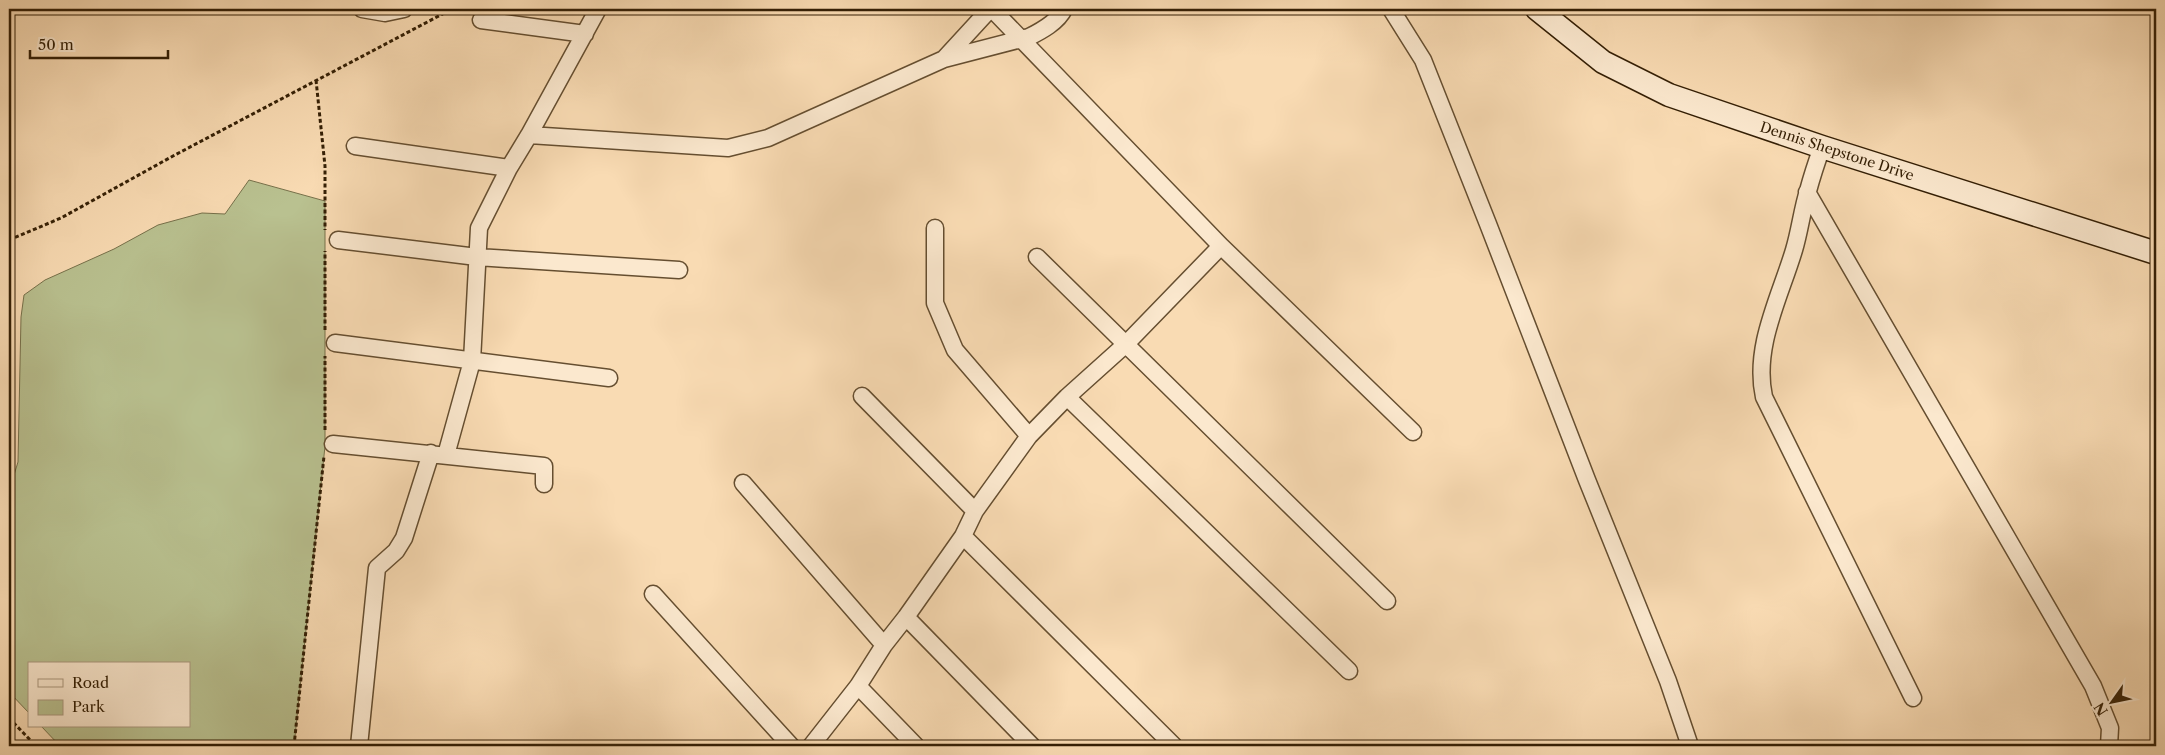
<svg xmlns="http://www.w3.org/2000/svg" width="2165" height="755" font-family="'Libre Caslon Text',serif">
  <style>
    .green { fill: #b9c190; stroke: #76704a }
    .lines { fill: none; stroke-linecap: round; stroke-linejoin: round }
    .street-casing { stroke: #654e30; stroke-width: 19 }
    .secondary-casing { stroke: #341f05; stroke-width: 25 }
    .path { stroke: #341f05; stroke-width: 3; stroke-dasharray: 4 2.5; stroke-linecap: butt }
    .street { stroke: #fbe8ce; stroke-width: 16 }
    .secondary { stroke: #fbe8ce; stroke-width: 22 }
    .labels { text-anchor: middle; stroke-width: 4; stroke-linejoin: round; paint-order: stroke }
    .street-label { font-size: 14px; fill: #341f05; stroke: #fbe8ce }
  </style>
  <rect width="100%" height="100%" fill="#f9dbb3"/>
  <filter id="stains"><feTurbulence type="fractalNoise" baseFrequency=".004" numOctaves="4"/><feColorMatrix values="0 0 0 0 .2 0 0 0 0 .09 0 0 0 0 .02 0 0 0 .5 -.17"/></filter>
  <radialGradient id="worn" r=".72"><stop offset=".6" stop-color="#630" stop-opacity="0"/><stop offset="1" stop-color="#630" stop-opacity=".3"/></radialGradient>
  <path class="green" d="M249,180L325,201V446L294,746H60L41,726H189V664H29V713L9,692V491L18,462L21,317L24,295L45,280L114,249L158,225L202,213L225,214Z"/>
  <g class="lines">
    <defs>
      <path id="street" d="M362,9L385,13L404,9
        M992,9L1221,246L1413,432
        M1391,9L1423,60L1488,224L1587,480L1668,681L1690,746
        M481,20L585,34
        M944,59L990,9
        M529,135L728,148L768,138L944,59L1029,37C1041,31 1058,22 1064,9
        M355,146L509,168
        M1822,147C1817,161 1812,176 1808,191C1802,210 1800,230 1794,250C1780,297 1753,347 1764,397L1913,698
        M1807,192L2093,686L2110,728L2109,746
        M935,228V303L955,350L1029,436
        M338,240L477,257L679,270
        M1037,257L1387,601
        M335,343L609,378
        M862,396L975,511
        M1067,397L1349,671
        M333,444L544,466V484
        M446,455L472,361L479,228L509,168L529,135L598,9
        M743,483L884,645
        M963,536L1174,746
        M653,594L791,746
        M906,617L1032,746
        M858,686L916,746
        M359,746L377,568L396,551L404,538L431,453
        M811,746L858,686L884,645L906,617L963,536L975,511L1029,436L1067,397L1126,344L1221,246"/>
      <path id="secondary" d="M1537,9L1603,62L1669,95L1822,147L2156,253"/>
    </defs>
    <use href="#street" class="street-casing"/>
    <use href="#secondary" class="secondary-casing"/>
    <path class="path" d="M316,80L325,166V230
      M9,240L61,218L173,156L452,9
      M325,330V251
      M325,430V356
      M9,718L36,746
      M294,746L324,456"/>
    <use href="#street" class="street"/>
    <use href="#secondary" class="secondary"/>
  </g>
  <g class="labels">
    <g class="street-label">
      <text transform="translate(1837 151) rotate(18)" y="5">Dennis Shepstone Drive</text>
    </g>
  </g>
  <rect width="2165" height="755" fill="none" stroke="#f9dbb3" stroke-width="30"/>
  <rect x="10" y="10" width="2145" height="735" fill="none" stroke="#341f05" stroke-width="2.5"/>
  <rect x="15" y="15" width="2135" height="725" fill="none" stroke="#341f05"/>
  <rect x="28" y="662" width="162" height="65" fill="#fbe8ce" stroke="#ab987e"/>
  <rect x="38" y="679" width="25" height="8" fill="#fbe8ce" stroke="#ab987e"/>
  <text x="72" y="688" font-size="15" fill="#341f05">Road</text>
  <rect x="38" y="700" width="25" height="15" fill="#b9c190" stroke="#ab987e"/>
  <text x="72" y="712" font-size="15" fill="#341f05">Park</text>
  <g transform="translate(2112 702) rotate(237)" stroke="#fbe8ce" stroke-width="4" paint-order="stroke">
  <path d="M0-4L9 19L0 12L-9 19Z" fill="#341f05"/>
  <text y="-8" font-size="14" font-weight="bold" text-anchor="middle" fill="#341f05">N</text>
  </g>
  <path d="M30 50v8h138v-8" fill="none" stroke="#341f05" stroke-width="2.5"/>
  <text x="38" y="50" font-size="15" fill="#341f05" stroke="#fbe8ce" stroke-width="4" paint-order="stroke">50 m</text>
  <rect width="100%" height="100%" filter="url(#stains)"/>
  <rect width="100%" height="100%" fill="url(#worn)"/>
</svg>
